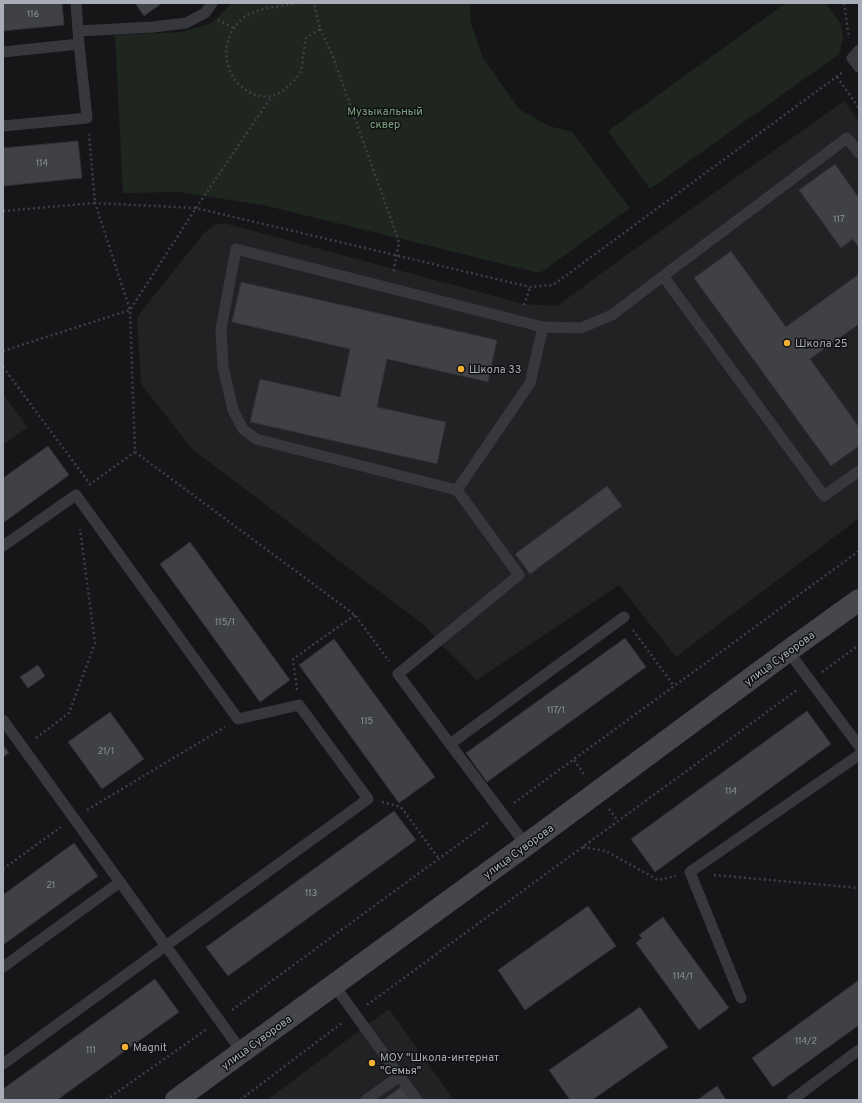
<svg xmlns="http://www.w3.org/2000/svg" width="862" height="1103" font-family="Overpass,sans-serif">
  <style>
    .built { fill: #222225 }
    .green { fill: #1e261f }
    .building { fill: #404145; stroke: #303034 }
    .lines { fill: none; stroke-linecap: round; stroke-linejoin: round }
    .path { stroke: #3d3f44; stroke-width: 2.5; stroke-dasharray: 2 3; stroke-linecap: butt }
    .lane { stroke: #37383d; stroke-width: 11 }
    .secondary { stroke: #45474d; stroke-width: 22 }
    .poi-dot { fill: #f2b134; stroke: #111113; stroke-width: 1.5 }
    .labels { text-anchor: middle; stroke-width: 3; stroke-linejoin: round; paint-order: stroke }
    .number-label { font-size: 9px; fill: #8e929b }
    .park-label { font-size: 11px; fill: #7fa381; stroke: #111113 }
    .poi-label { font-size: 11px; fill: #a8adb8; stroke: #111113; text-anchor: start }
    .street-label { font-size: 11px; fill: #a8adb8; stroke: #111113 }
  </style>
  <rect width="100%" height="100%" fill="#161618"/>
  <path class="built" d="M844,101L859,121V518L676,657L619,585L477,680L438,641L424,625L192,449L141,384L137,317L204,233L214,225L224,223L524,304L557,306L625,256Z
    M3,394L28,427L3,445Z
    M389,1009L454,1100H267L364,1027Z"/>
  <path class="green" d="M232,3H470L471,24L483,58L520,110L549,126L572,132L630,208L540,273L263,205L178,192L123,193L115,35L182,32L212,23Z
    M786,3H824L827,5L841,24L843,39L839,54L650,189L608,131Z"/>
  <path class="building" d="M3,3H62L64,25L3,31Z
    M135,3H162L144,16Z
    M78,141L82,178L3,186V148Z
    M835,164L859,198V248L853,239L841,248L799,190Z
    M731,251L786,327L859,274V324L810,359L859,427V446L831,466L694,278Z
    M241,282L497,340L488,382L387,359L377,407L446,422L437,464L250,422L260,379L340,397L350,349L232,322Z
    M48,446L69,475L3,523V478Z
    M607,486L622,506L530,574L515,554Z
    M190,542L290,680L260,702L160,564Z
    M625,638L646,667L487,782L466,753Z
    M334,639L435,777L399,803L299,665Z
    M38,665L45,676L28,688L20,677Z
    M807,711L831,744L655,872L631,839Z
    M110,712L144,759L102,789L68,742Z
    M3,745L9,753L3,757Z
    M394,811L416,840L228,976L206,947Z
    M74,843L98,876L3,945V895Z
    M588,906L616,946L525,1010L498,970Z
    M663,917L729,1008L699,1030L636,943L642,938L639,935Z
    M155,979L179,1012L57,1100H3V1089Z
    M859,980V1025L773,1087L752,1058Z
    M640,1007L668,1047L592,1100H570L549,1070Z
    M717,1086L726,1100H697Z
    M401,1087L410,1100H383Z"/>
  <g class="lines">
    <path class="path" d="M298,3C282,6 254,8 242,19C218,39 222,79 251,93C257,96 264,98 271,96C277,95 283,91 287,87C292,83 298,77 301,71C303,67 302,60 303,56C304,50 305,44 306,38L320,29L314,3
      M844,3L849,38
      M218,20L233,28
      M320,29L332,54L399,242L393,274
      M837,77L859,108
      M3,211L95,203L89,134
      M524,305L530,287
      M3,351L130,310L196,208L272,96
      M3,367L90,484
      M135,452L355,615L389,661
      M89,485L135,452L130,310L95,203L196,208L530,287L553,285L843,72
      M633,630L674,686
      M822,672L859,645
      M297,690L293,659L355,615
      M36,738L69,713L95,643L80,529
      M574,760L585,776
      M382,802L401,807L439,859
      M514,803L859,551
      M609,809L618,821
      M87,810L225,727
      M583,847L606,851L658,880L676,876
      M3,869L61,827
      M714,875L859,888
      M367,1005L797,690
      M232,1010L489,822
      M106,1100L207,1029
      M240,1100L342,1023"/>
    <path class="lane" d="M78,31L153,27L186,23L205,13L212,3
      M859,50L852,58L859,67
      M3,52L79,44
      M3,126L87,118L79,44L76,3
      M663,276L824,496L859,471
      M457,490L256,439L243,429L233,410L223,367L221,329L236,249L543,327L581,328L612,315L663,276L847,138L859,153
      M3,546L76,495L238,719L299,705L368,799L3,1064
      M788,651L859,746
      M3,720L120,882L3,967
      M450,744L398,674L519,575L457,490L530,383L543,327
      M526,845L450,744L624,617
      M120,882L242,1052
      M334,985L417,1100
      M741,998L690,872L859,755
      M366,1100L400,1076
      M792,1100L859,1050"/>
    <path class="secondary" d="M176,1100L526,845L788,651L859,600"/>
  </g>
  <g class="poi-dot">
    <circle cx="787" cy="343" r="4"/>
    <circle cx="461" cy="369" r="4"/>
    <circle cx="125" cy="1047" r="4"/>
    <circle cx="372" cy="1063" r="4"/>
  </g>
  <g class="labels">
    <g class="number-label">
      <text x="33" y="17">116</text>
      <text x="42" y="166">114</text>
      <text x="839" y="222">117</text>
      <text x="225" y="625">115/1</text>
      <text x="556" y="713">117/1</text>
      <text x="367" y="724">115</text>
      <text x="106" y="754">21/1</text>
      <text x="731" y="794">114</text>
      <text x="51" y="888">21</text>
      <text x="311" y="896">113</text>
      <text x="683" y="979">114/1</text>
      <text x="806" y="1044">114/2</text>
      <text x="91" y="1053">111</text>
    </g>
    <g class="park-label">
      <text x="385" y="115">Музыкальный<tspan x="385" dy="13">сквер</tspan></text>
    </g>
    <g class="poi-label">
      <text x="795" y="347">Школа 25</text>
      <text x="469" y="373">Школа 33</text>
      <text x="133" y="1051">Magnit</text>
      <text x="380" y="1061">МОУ "Школа-интернат<tspan x="380" dy="13">"Семья"</tspan></text>
    </g>
    <g class="street-label">
      <text transform="translate(779 658) rotate(-36)" y="4">улица Суворова</text>
      <text transform="translate(518 851) rotate(-36)" y="4">улица Суворова</text>
      <text transform="translate(256 1042) rotate(-36)" y="4">улица Суворова</text>
    </g>
  </g>
  <rect width="862" height="1103" fill="none" stroke="#a8adb8" stroke-width="8"/>
</svg>
